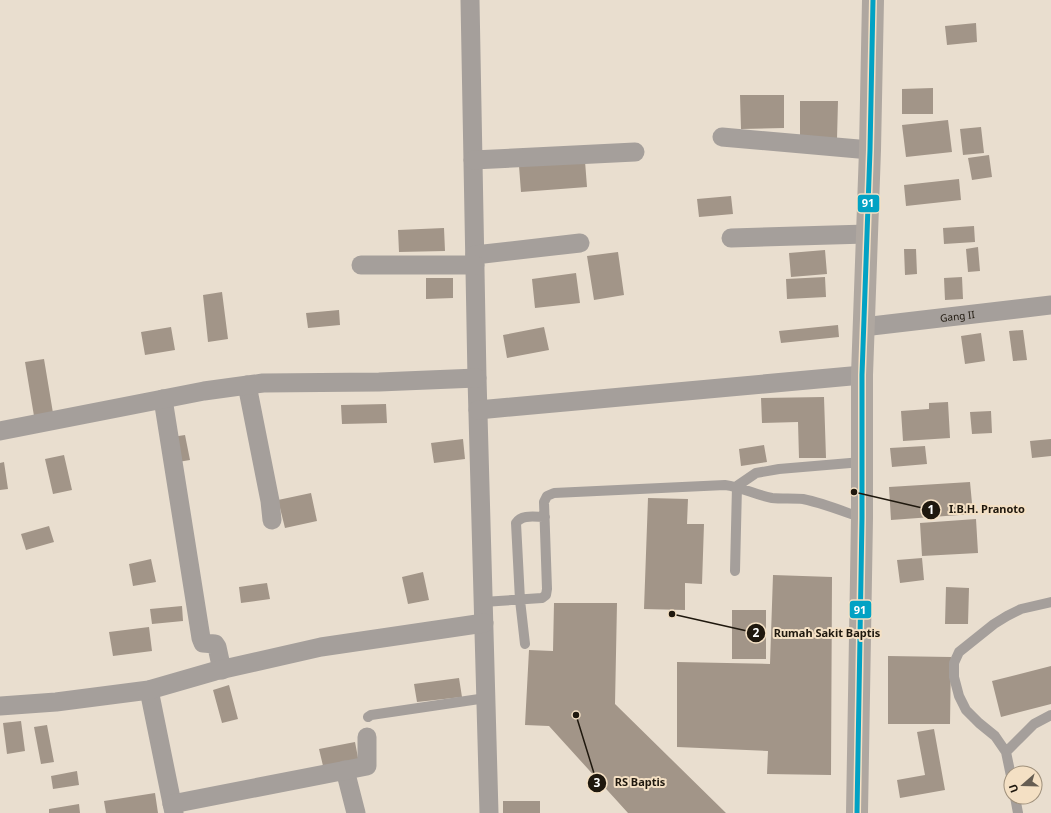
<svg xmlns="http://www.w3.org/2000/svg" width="1051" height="813" font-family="'Noto Sans',sans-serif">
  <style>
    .building { fill: #a29588 }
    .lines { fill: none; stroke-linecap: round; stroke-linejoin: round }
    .lane { stroke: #a59f9b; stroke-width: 10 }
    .street { stroke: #a59f9b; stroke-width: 19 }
    .secondary { stroke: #afa7a0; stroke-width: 22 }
    .bus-1-casing { stroke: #f4e0c4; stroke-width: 8 }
    .bus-1 { stroke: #02a2c4; stroke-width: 5 }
    .labels { text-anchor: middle; stroke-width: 4; stroke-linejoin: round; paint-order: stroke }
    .street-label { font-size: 10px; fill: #1f180e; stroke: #f4e0c4 }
    .leader { fill: none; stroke: #1f180e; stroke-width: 1.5 }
    .callout-dot { fill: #1f180e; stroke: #f4e0c4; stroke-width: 1.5 }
    .mark-label { font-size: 12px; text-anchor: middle; font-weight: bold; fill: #fff }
    .callout-label { font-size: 11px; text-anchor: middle; font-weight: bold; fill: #1f180e; stroke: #f4e0c4; stroke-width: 4; stroke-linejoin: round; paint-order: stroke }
    .line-badge { stroke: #f4e0c4; stroke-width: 1.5 }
    .badge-label { font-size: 11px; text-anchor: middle; font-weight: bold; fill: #fff }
  </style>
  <rect width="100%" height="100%" fill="#e9decf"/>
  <path class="building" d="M976,23L977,42L947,45L945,26Z
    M933,88V114H902V89Z
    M740,95H784V128L741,129Z
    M800,101H838L837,139H800Z
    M948,120L952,152L906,157L902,125Z
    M981,127L984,153L963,155L960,129Z
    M989,155L992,177L972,180L968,158Z
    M585,161L587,187L521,192L519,166Z
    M959,179L961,200L906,206L904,185Z
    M731,196L733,214L699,217L697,199Z
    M974,226L975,242L944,244L943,228Z
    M444,228L445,251L399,252L398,230Z
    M978,247L980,271L968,272L966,249Z
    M904,249H916L917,274L905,275Z
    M825,250L827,274L791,277L789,253Z
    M618,252L624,295L594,300L587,256Z
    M576,273L580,303L535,308L532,279Z
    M825,277L826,297L787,299L786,279Z
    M962,277L963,299L945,300L944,278Z
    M426,278H453V298L426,299Z
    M222,292L228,339L208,342L203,295Z
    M339,310L340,325L308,328L306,313Z
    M838,325L839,337L781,343L779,331Z
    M171,327L175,350L145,355L141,332Z
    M544,327L549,350L507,358L503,335Z
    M1023,330L1027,360L1013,361L1009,331Z
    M981,333L985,361L965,364L961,336Z
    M44,359L53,413L34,416L25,362Z
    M824,397L826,458H799L798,422L762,423L761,398Z
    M948,402L950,438L903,441L901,411L929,409V403Z
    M386,404L387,423L342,424L341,405Z
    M991,411L992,433L972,434L970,412Z
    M185,435L190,460L178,462L172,437Z
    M463,439L465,459L434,463L431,443Z
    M1051,439V456L1032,458L1030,441Z
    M764,445L767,462L741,466L739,449Z
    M925,446L927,464L892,467L890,448Z
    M64,455L72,490L53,494L45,459Z
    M4,462L8,489L0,490V463Z
    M970,482L973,514L891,520L889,487Z
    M311,493L317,521L285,528L278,500Z
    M648,498L688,499L687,524H704L702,584L685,583V610L644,609Z
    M976,519L978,553L922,556L920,523Z
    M49,526L54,542L26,550L21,534Z
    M922,558L924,580L900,583L897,560Z
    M151,559L156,582L133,586L129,564Z
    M423,572L429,600L408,604L402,577Z
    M773,575L832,577L831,775L767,774L768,751L677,747V662L770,664Z
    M267,583L270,599L241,603L239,587Z
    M946,587L969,588L968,624H945Z
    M554,603H617L615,704L726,813H628L549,726L525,725L529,650L553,651Z
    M182,606L183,621L152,624L150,609Z
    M732,610H766V659H732Z
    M149,627L152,651L113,656L109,632Z
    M888,656L951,657L950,724H888Z
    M1051,666V704L1001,717L992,681Z
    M459,678L462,697L417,702L414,684Z
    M229,685L238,719L222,723L213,690Z
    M21,721L25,751L7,754L3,723Z
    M47,725L54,762L41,764L34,727Z
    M934,729L945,790L900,798L897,780L925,775L917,732Z
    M355,742L359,763L324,770L319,749Z
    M77,771L79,785L53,789L51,776Z
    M155,793L158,813H106L104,801Z
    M503,801H540V813H503Z
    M79,804L80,813H49V809Z"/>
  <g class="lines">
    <path class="lane" d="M735,571L737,486L756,473L779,469L862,462
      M483,602L542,598L546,595L547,589L544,502L547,496L554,493L725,485C742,487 756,495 772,498C782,499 793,498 803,499C823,503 842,511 862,518
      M525,644L520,600L516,523C522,514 535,517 545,517
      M368,717L371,715L486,698
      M1006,752L1034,724L1051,715
      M1011,776L1006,752L995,736L979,723L966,710L959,696L954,677V663L959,652L994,624L1007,616L1021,609L1051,602
      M1015,797L1018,813"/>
    <g class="street">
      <path d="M470,0L477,378L489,813"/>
      <path d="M722,137L870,150"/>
      <path d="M473,160L635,152"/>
      <path d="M731,238L867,234"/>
      <path d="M475,255L580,243"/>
      <path d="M361,265H475"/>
      <path id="s1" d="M863,327L1051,305"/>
      <path d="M247,385L270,501L272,520"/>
      <path d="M163,399L201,638L203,643L215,644L217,647L222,670"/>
      <path d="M478,410L862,375"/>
      <path d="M0,431L204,391L263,383L379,382L477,378"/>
      <path d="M149,690L174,813"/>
      <path d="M0,706L56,702L149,690L215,671L321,647L484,623"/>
      <path d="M345,770L356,813"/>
      <path d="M172,804L367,766V737"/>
    </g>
    <path class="secondary" d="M857,813L862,518V375L870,150L873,0"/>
    <defs>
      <path id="bus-1" d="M857,813L862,518V375L870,150L873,0"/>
    </defs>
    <use href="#bus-1" class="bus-1-casing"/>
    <use href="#bus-1" class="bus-1"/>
  </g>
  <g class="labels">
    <g class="street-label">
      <text dy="4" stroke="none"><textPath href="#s1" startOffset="95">Gang II</textPath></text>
    </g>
  </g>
  <path class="leader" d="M854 492L931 510M672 614L756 633M576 715L597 783"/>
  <g class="callout-dot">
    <circle cx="854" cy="492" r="4"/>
    <circle cx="672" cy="614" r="4"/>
    <circle cx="576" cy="715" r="4"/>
    <circle cx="931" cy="510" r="10"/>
    <circle cx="756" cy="633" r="10"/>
    <circle cx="597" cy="783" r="10"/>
  </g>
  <g class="mark-label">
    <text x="931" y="514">1</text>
    <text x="756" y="637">2</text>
    <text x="597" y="787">3</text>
  </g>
  <g class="callout-label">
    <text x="987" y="513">I.B.H. Pranoto</text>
    <text x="827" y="637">Rumah Sakit Baptis</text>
    <text x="640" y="786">RS Baptis</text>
  </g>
  <g class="line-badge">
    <rect x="857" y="194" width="23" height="19" rx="4" fill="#02a2c4"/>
    <rect x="849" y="600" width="23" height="19" rx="4" fill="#02a2c4"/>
  </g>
  <g class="badge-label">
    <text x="868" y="207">91</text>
    <text x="860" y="614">91</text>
  </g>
  <g transform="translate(1023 785) rotate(250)"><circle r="19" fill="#f4e0c4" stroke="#9f907b"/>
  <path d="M0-3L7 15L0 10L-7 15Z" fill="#665d52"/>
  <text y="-6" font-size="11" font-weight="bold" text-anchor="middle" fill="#1f180e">U</text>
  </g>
</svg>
